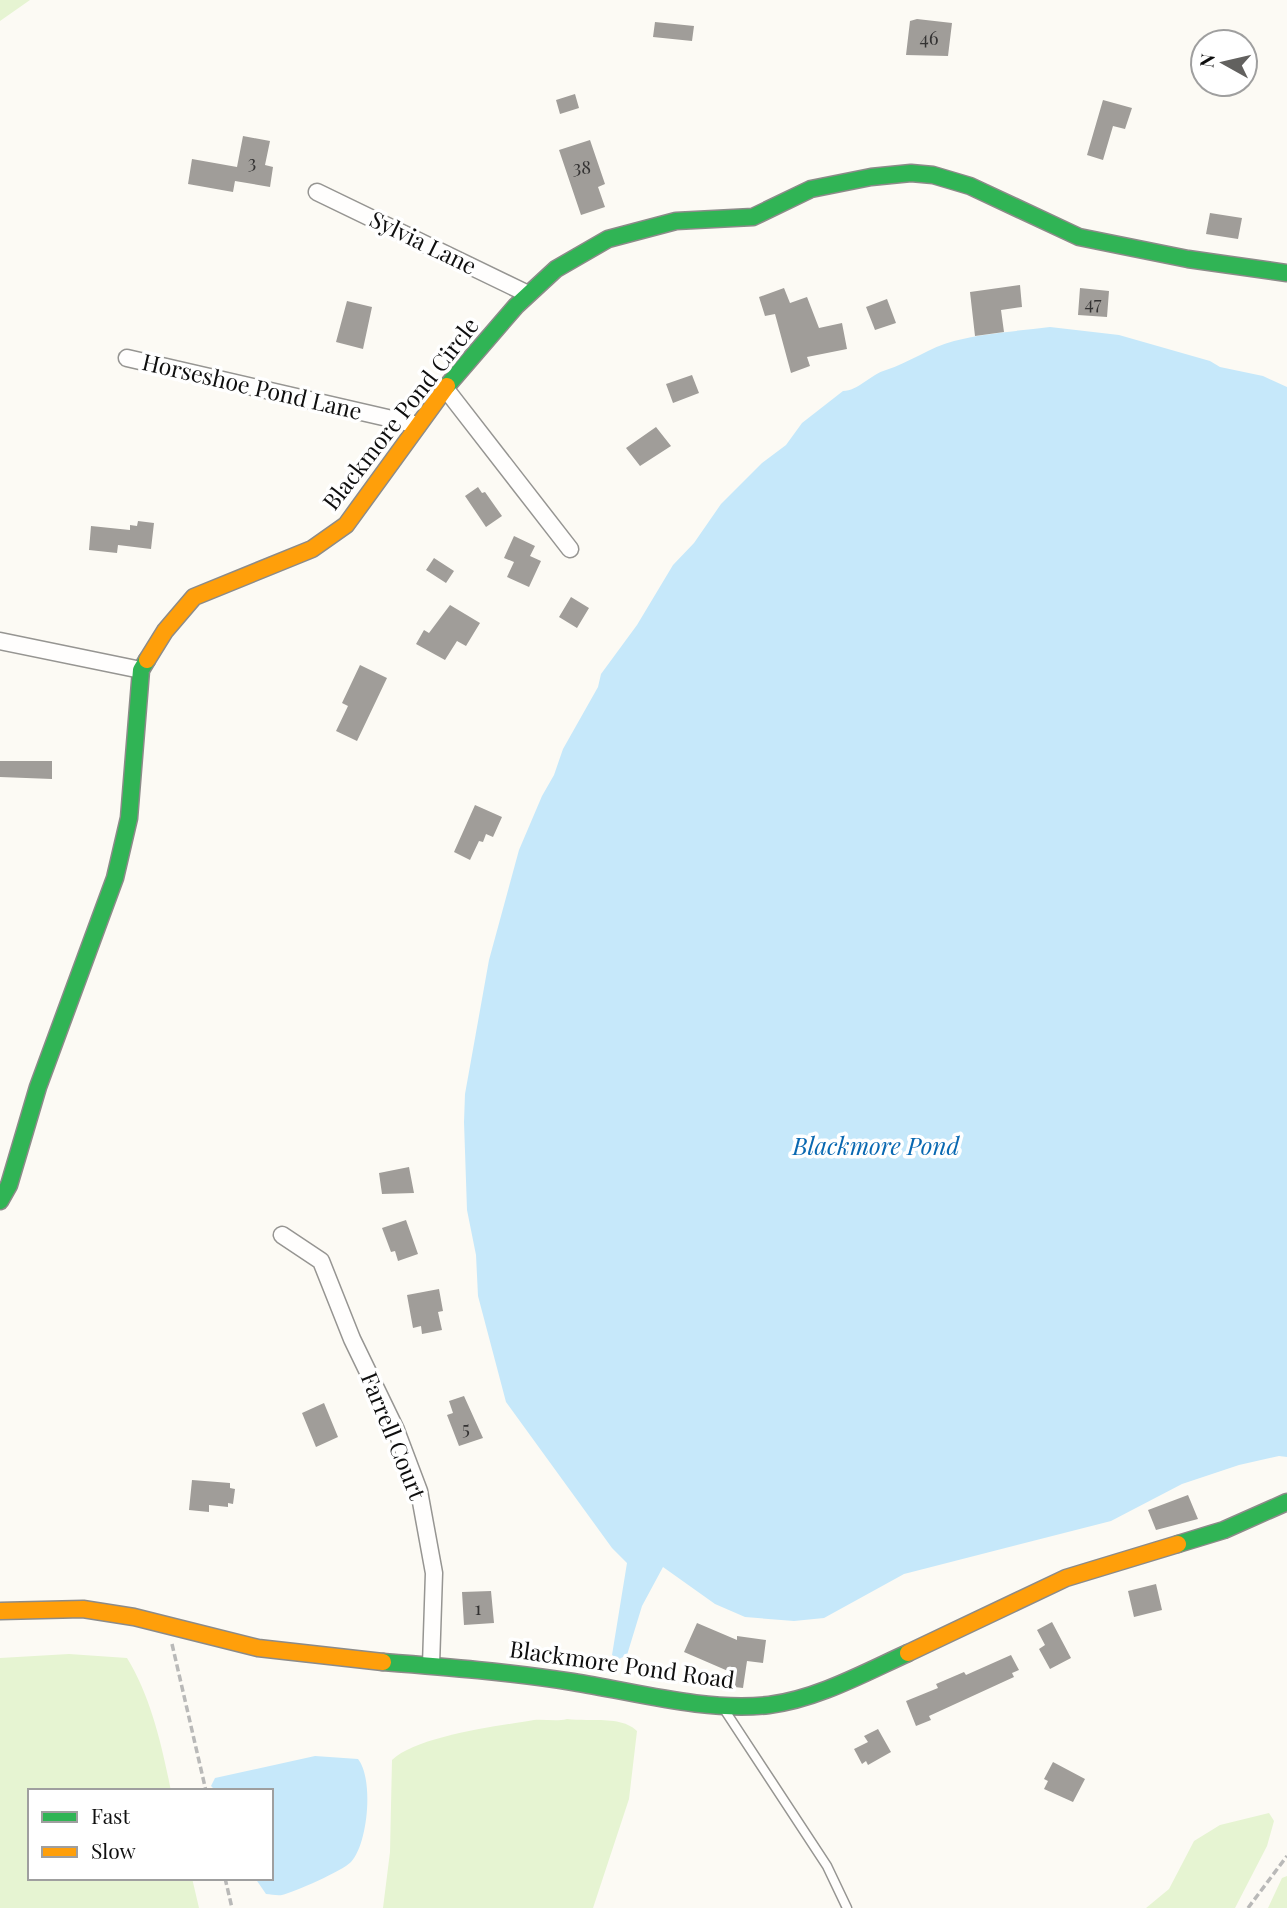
<svg xmlns="http://www.w3.org/2000/svg" width="1287" height="1908" font-family="'Playfair Display',serif">
  <style>
    .green { fill: #e6f4d2 }
    .water { fill: #c6e8fa }
    .building { fill: #a09d99 }
    .lines { fill: none; stroke-linecap: round; stroke-linejoin: round }
    .lane-casing { stroke: #969592; stroke-width: 11 }
    .street-casing { stroke: #969592; stroke-width: 19 }
    .fast-casing { stroke: #8c8b89; stroke-width: 19 }
    .slow-casing { stroke: #8c8b89; stroke-width: 19 }
    .path { stroke: #b9b9b8; stroke-width: 3.5; stroke-dasharray: 7 3.5; stroke-linecap: butt }
    .lane { stroke: #fffefd; stroke-width: 8 }
    .street { stroke: #fffefd; stroke-width: 16 }
    .fast { stroke: #30b455; stroke-width: 16 }
    .slow { stroke: #ff9f0a; stroke-width: 16 }
    .labels { text-anchor: middle; stroke-width: 7; stroke-linejoin: round; paint-order: stroke }
    .number-label { font-size: 19px; fill: #333232 }
    .street-label { font-size: 23px; fill: #0f0f0f; stroke: #fff }
    .water-label { font-size: 24px; font-style: italic; fill: #0968b1; stroke: #fff }
  </style>
  <rect width="100%" height="100%" fill="#fcfaf4"/>
  <path class="green" d="M0,0H30L0,21Z
    M69,1654L127,1658C151,1697 162,1746 171,1791H30V1878H192L199,1908H0V1658Z
    M567,1719C588,1722 622,1715 637,1731L629,1799L593,1908H383L390,1852L392,1760C417,1736 498,1726 534,1720C545,1719 556,1722 567,1719Z
    M1269,1813L1274,1821L1267,1846L1235,1908H1146L1169,1889L1194,1841L1220,1825Z
    M1287,1876V1908H1268L1282,1878Z"/>
  <path class="water" d="M1050,327L1119,335L1210,361L1220,367L1263,376L1287,387V1457L1279,1456L1239,1465L1182,1484L1111,1521L904,1574L824,1618L794,1621L745,1617L715,1604L663,1567L642,1606L627,1655L619,1659L612,1655L627,1563L612,1548L506,1402L478,1296L476,1255L467,1210L464,1122L465,1094L489,960L519,850L542,796L554,775L563,749L598,687L601,674L637,625L673,565L694,543L721,504L762,463L786,445L802,423L843,391C858,391 871,374 886,370C909,363 930,347 954,341C985,333 1019,331 1050,327Z
    M315,1756L358,1759C374,1779 368,1844 351,1862C342,1871 295,1892 282,1895C277,1896 271,1894 266,1894L255,1878H271V1791H216L211,1786L215,1778Z"/>
  <path class="building" d="M917,19L952,23L948,56L906,55L910,21Z
    M655,22L694,26L692,41L653,37Z
    M575,94L579,108L560,114L556,100Z
    M1103,100L1132,108L1125,129L1113,126L1103,160L1087,155Z
    M243,136L270,141L265,165L273,167L270,187L235,181L233,192L188,184L192,159L237,167Z
    M590,140L605,184L598,187L605,207L581,215L559,150Z
    M1210,213L1242,218L1238,239L1206,234Z
    M1020,285L1022,307L1001,310L1004,332L975,336L970,292Z
    M784,288L790,303L807,297L819,328L842,323L847,349L807,357L810,366L791,373L775,314L765,316L759,297Z
    M1080,288L1109,291L1107,317L1078,315Z
    M887,299L896,323L875,330L866,307Z
    M347,301L372,307L363,349L336,342Z
    M692,375L699,393L673,403L666,384Z
    M656,427L671,446L640,466L626,448Z
    M478,487L482,493L485,492L502,516L486,527L465,496Z
    M138,521L154,523L151,549L118,545L117,553L89,550L91,526L130,530V525L137,526Z
    M514,536L535,546L530,556L541,561L529,587L507,577L514,562L504,558Z
    M434,558L454,571L446,583L426,570Z
    M571,597L589,608L577,628L559,617Z
    M450,605L480,623L466,646L457,641L445,660L416,644L424,630L429,633Z
    M360,665L387,678L357,741L336,731L348,706L342,703Z
    M0,761H52V779L0,777Z
    M475,805L502,817L493,837L486,834L483,842L479,841L470,860L454,852Z
    M409,1167L414,1193L382,1194L379,1173Z
    M406,1220L418,1254L398,1261L395,1251L391,1252L382,1228Z
    M439,1289L443,1311L438,1312L442,1330L422,1334L421,1326L413,1328L407,1295Z
    M464,1396L483,1438L459,1446L447,1415L453,1413L449,1401Z
    M324,1403L338,1437L316,1447L302,1413Z
    M192,1480L230,1483V1488L235,1489L233,1504L228,1503V1507L209,1505V1512L189,1510Z
    M1188,1495L1198,1519L1156,1530L1148,1510Z
    M1156,1584L1162,1610L1134,1617L1128,1591Z
    M491,1591L494,1623L464,1625L462,1592Z
    M1052,1622L1071,1658L1050,1669L1039,1649L1045,1645L1037,1630Z
    M697,1623L737,1640V1636L766,1640L763,1663L747,1661L743,1688L726,1686L728,1671L684,1652Z
    M1011,1655L1019,1670L1012,1673L1014,1677L929,1716L931,1720L916,1726L906,1701L938,1688L936,1684L964,1672L966,1675Z
    M878,1729L891,1752L868,1765L866,1761L862,1764L854,1749L868,1742L864,1736Z
    M1053,1762L1085,1779L1073,1802L1044,1789L1048,1781L1044,1779Z"/>
  <g class="lines">
    <defs>
      <path id="lane" d="M722,1706L827,1866L847,1908"/>
      <path id="street" d="M317,192L528,294
        M127,358L418,425
        M445,388L570,549
        M0,641L141,670
        M282,1235L321,1261L352,1339L396,1430L419,1491L434,1573L431,1665"/>
      <path id="fast" d="M447,386L516,306L556,269L608,239L676,221L753,217L811,189L871,177L911,173L933,175L970,186L1079,237L1188,259L1287,273
        M0,1201L9,1185L38,1087L115,878L129,818L141,670L147,660
        M1178,1544L1224,1530L1287,1502
        M383,1662C447,1667 510,1672 573,1682C636,1692 705,1712 769,1705C817,1699 864,1673 908,1653"/>
      <path id="slow" d="M147,660L165,631L194,597L312,549L346,525L447,386
        M0,1611L83,1609L134,1617L258,1648L383,1662
        M908,1653L1066,1578L1178,1544"/>
    </defs>
    <use href="#lane" class="lane-casing"/>
    <use href="#street" class="street-casing"/>
    <use href="#fast" class="fast-casing"/>
    <use href="#slow" class="slow-casing"/>
    <path class="path" d="M172,1644L206,1791
      M225,1878L232,1908
      M1248,1908L1287,1856"/>
    <use href="#lane" class="lane"/>
    <use href="#street" class="street"/>
    <use href="#fast" class="fast"/>
    <use href="#slow" class="slow"/>
  </g>
  <g class="labels">
    <g class="number-label">
      <text x="929" y="45">46</text>
      <text x="252" y="169">3</text>
      <text x="582" y="174">38</text>
      <text x="1093" y="310">47</text>
      <text x="466" y="1435">5</text>
      <text x="478" y="1615">1</text>
    </g>
    <g class="street-label">
      <text transform="translate(423 243) rotate(26)" y="8">Sylvia Lane</text>
      <text transform="translate(252 387) rotate(13)" y="8">Horseshoe Pond Lane</text>
      <text transform="translate(401 414) rotate(-52)" y="8">Blackmore Pond Circle</text>
      <text transform="translate(393 1436) rotate(68)" y="8">Farrell Court</text>
      <text transform="translate(622 1665) rotate(8)" y="8">Blackmore Pond Road</text>
    </g>
    <g class="water-label">
      <text x="876" y="1155">Blackmore Pond</text>
    </g>
  </g>
  <rect x="28" y="1789" width="245" height="91" fill="#ffffff" stroke="#9f9f9f" stroke-width="2"/>
  <rect x="42" y="1812" width="35" height="10" fill="#30b455" stroke="#9f9f9f" stroke-width="2"/>
  <text x="91" y="1824" font-size="21" fill="#0f0f0f">Fast</text>
  <rect x="42" y="1847" width="35" height="10" fill="#ff9f0a" stroke="#9f9f9f" stroke-width="2"/>
  <text x="91" y="1859" font-size="21" fill="#0f0f0f">Slow</text>
  <g transform="translate(1224 63) rotate(278)"><circle r="33" fill="#ffffff" stroke="#9f9f9f" stroke-width="2"/>
  <path d="M0-5L12 26L0 18L-12 26Z" fill="#62615f"/>
  <text y="-10" font-size="19" font-weight="bold" text-anchor="middle" fill="#0f0f0f">N</text>
  </g>
</svg>
